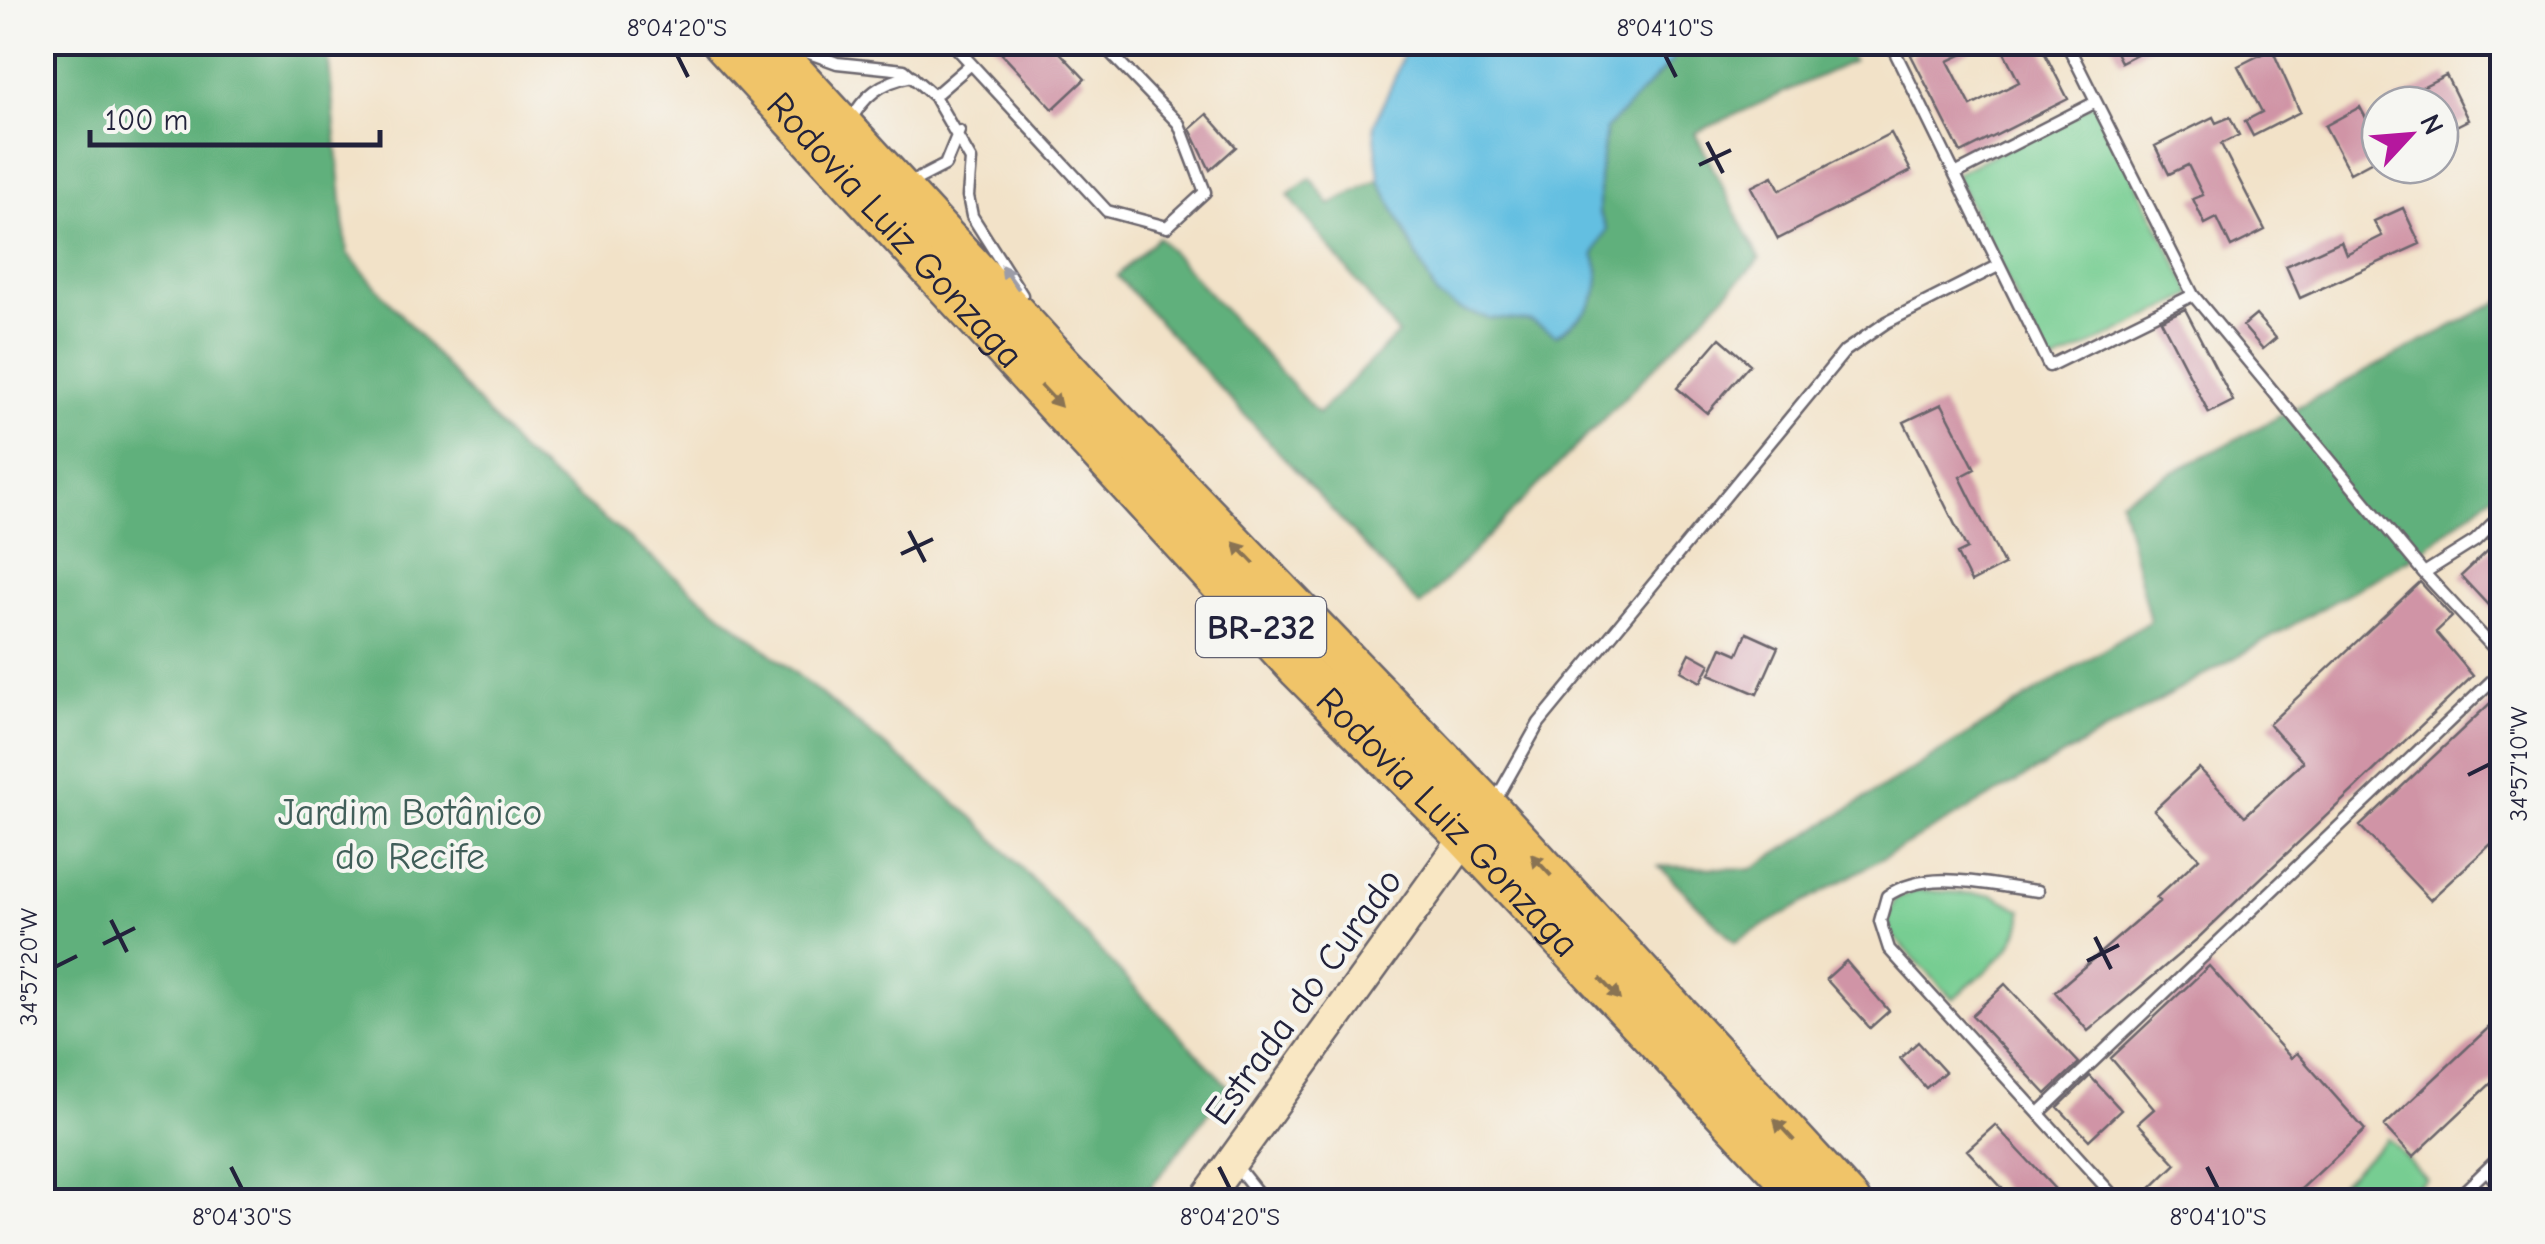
<svg xmlns="http://www.w3.org/2000/svg" width="2545" height="1244" font-family="'Comic Neue',sans-serif">
  <style>
    .green { fill: #77cd92; stroke: #4c7866; stroke-width: 2.5 }
    .forest { fill: #61b07c; stroke: #42695c; stroke-width: 2.5 }
    .water { fill: #63bfe1; stroke: #42708e; stroke-width: 2.5 }
    .building { fill: #d094a6 }
    .lines { fill: none; stroke-linecap: round; stroke-linejoin: round }
    .lane-casing { stroke: #6b656c; stroke-width: 15 }
    .secondary-casing { stroke: #6b656c; stroke-width: 35 }
    .highway-casing { stroke: #6b656c; stroke-width: 45 }
    .lane { stroke: #fff; stroke-width: 10 }
    .secondary { stroke: #f9e7c3; stroke-width: 30 }
    .highway { stroke: #f0c469; stroke-width: 40 }
    .oneway { fill: #9c9ca7 }
    .oneway2 { fill: #897352 }
    .ticks { fill: none; stroke: #22223b; stroke-width: 4 }
    .labels { text-anchor: middle; stroke-width: 8; stroke-linejoin: round; paint-order: stroke }
    .shield { fill: #f6f6f2; stroke: #626272; stroke-width: 2.5 }
    .shield-label { font-size: 35px; font-weight: bold; fill: #22223b }
    .street-label { font-size: 38px; fill: #22223b; stroke: #f6f6f2 }
    .park-label { font-size: 38px; fill: #405e59; stroke: #f6f6f2 }
    .neatline { fill: none; stroke: #22223b; stroke-width: 4 }
    .ticks-label { font-size: 25px; text-anchor: middle; fill: #22223b }
  </style>
  <rect width="100%" height="100%" fill="#f6f6f2"/>
  <filter id="ink" filterUnits="userSpaceOnUse"><feTurbulence type="fractalNoise" baseFrequency=".01" numOctaves="2"/><feDisplacementMap in="SourceGraphic" scale="20" xChannelSelector="R" yChannelSelector="G"/><feConvolveMatrix kernelMatrix="1 2 1 2 8 2 1 2 1" color-interpolation-filters="sRGB"/></filter>
  <filter id="wash" filterUnits="userSpaceOnUse"><feTurbulence type="fractalNoise" baseFrequency=".0048" numOctaves="4" result="noise"/><feDisplacementMap in="SourceGraphic" scale="40" xChannelSelector="R" yChannelSelector="G"/><feGaussianBlur stdDeviation="2.25" result="paint"/><feColorMatrix in="noise" values="0 0 0 0 0 0 0 0 0 0 0 0 0 0 0 0 0 1.4 0 .05"/><feComposite in="paint" operator="in"/></filter>
  <g filter="url(#wash)">
    <rect width="100%" height="100%" fill="#f2e2c8"/>
    <path class="green" d="M2096,102L2193,295L2049,366L1955,174Z
      M1916,890L1993,895L2022,910C2024,949 1980,974 1953,999L1891,934L1887,918L1895,899Z
      M2388,1138L2426,1179L2401,1201H2347L2335,1188Z"/>
    <path class="forest" d="M42,43H327L347,253L519,450L973,817L1229,1087L1140,1201H43Z
      M1681,43H1843L1853,61L1695,133L1760,259L1420,606L1117,276L1158,237L1318,414L1398,334L1288,195L1311,178L1330,205L1379,179L1437,296L1531,321L1557,335C1588,315 1609,291 1594,254L1607,229L1599,213V178L1606,129L1671,62Z
      M2502,300V487L2421,552L1735,942L1659,866L1752,869L2150,621L2120,500Z"/>
    <path class="water" d="M1401,43H1681L1671,62L1606,129L1599,178V213L1607,229L1594,254C1609,291 1588,315 1556,335L1531,321L1488,318L1461,310L1437,296L1379,179L1374,124L1395,77L1403,55Z"/>
    <g id="blocks">
      <path class="building" d="M991,42H1050L1085,79L1053,109Z
        M1936,42H1989L1948,61L1971,106L2019,82L1999,42H2039L2068,99L1961,153L1911,55Z
        M2111,42H2160L2121,62Z
        M2272,49L2300,112L2253,136L2245,121L2262,112L2238,66Z
        M2446,75L2468,120L2440,134V105H2386Z
        M2360,107L2380,144V157L2350,173L2325,126Z
        M1207,114L1236,147L1210,170L1190,129Z
        M2213,117L2216,123L2230,117L2239,135L2221,144L2265,230L2231,247L2217,218L2205,224L2193,199L2203,195L2188,165L2169,174L2155,146Z
        M1891,133L1911,171L1778,239L1751,187L1773,176L1780,190Z
        M2403,208L2420,244L2300,298L2286,266L2341,241L2346,254L2382,236L2374,221Z
        M2185,309L2233,401L2209,413L2161,320Z
        M2256,315L2276,338L2263,349L2243,326Z
        M1720,338L1750,364L1707,413L1677,388Z
        M1942,404L1975,469L1960,477L2004,565L1971,582L1957,554L1967,549L1904,422Z
        M2495,544L2502,552V620L2461,576Z
        M2420,582L2452,617L2436,632L2473,676L2196,940L2088,1031L2055,992L2160,901L2156,898L2199,858L2154,810L2199,768L2245,816L2303,762L2269,724Z
        M1747,633L1778,647L1757,694L1710,674L1722,647L1738,654Z
        M1690,653L1710,664L1701,682L1681,671Z
        M2502,692V834L2430,900L2360,826Z
        M1846,961L1889,1011L1870,1028L1826,979Z
        M2209,966L2291,1058L2297,1053L2365,1130L2287,1202H2218L2211,1194L2203,1202H2153L2146,1193L2176,1164L2138,1123L2154,1109L2111,1058Z
        M2005,984L2079,1063L2046,1094L1972,1015Z
        M2502,1015V1073L2413,1157L2384,1126Z
        M1918,1042L1945,1072L1926,1088L1900,1058Z
        M2090,1076L2121,1110L2089,1140L2058,1107Z
        M1995,1125L2067,1202H2015L1967,1150Z"/>
    </g>
  </g>
  <g filter="url(#ink)">
    <use href="#blocks" fill-opacity="0" stroke="#6b656c" stroke-width="2.5"/>
    <g class="lines">
      <defs>
        <path id="lane" d="M951,42L1107,211L1167,227L1205,192L1179,124L1100,42
          M1890,42L2049,366L2193,295L2066,42
          M790,46L837,63L904,70L934,96L971,160L968,196L972,216L1022,295
          M934,96L971,64
          M849,123C864,95 881,82 912,76
          M1955,174L2096,102
          M910,183L945,165L959,131
          M2193,295L2424,573L2502,657
          M2424,573L2475,541L2502,514
          M1494,803L1539,723L1845,351L1887,322L1998,266
          M2038,891C1990,886 1929,867 1887,896L1880,921L1889,949L2119,1202
          M2039,1113L2502,671
          M1234,1163L1265,1202
          M2487,1170L2502,1190
          M2453,1202L2502,1155"/>
        <path id="secondary" d="M1203,1202L1466,837"/>
        <g id="highway">
          <path id="s1" d="M723,42L1299,669L1466,837L1809,1202"/>
          <path d="M765,42L1083,388L1490,810L1850,1202"/>
        </g>
      </defs>
      <use href="#lane" class="lane-casing"/>
      <use href="#secondary" class="secondary-casing"/>
      <use href="#highway" class="highway-casing"/>
      <use href="#lane" class="lane"/>
      <use href="#secondary" class="secondary"/>
      <use href="#highway" class="highway"/>
    </g>
    <defs><path id="oneway-solid" d="M-6-.8H1V-3.2L6.5 0L1 3.2V.8H-6Z" transform="scale(2.5)"/></defs>
    <use class="oneway" href="#oneway-solid" transform="translate(1010 277) rotate(-126)"/>
    <g class="oneway2">
      <use href="#oneway-solid" transform="translate(1051 396) rotate(47)"/>
      <use href="#oneway-solid" transform="translate(1244 553) rotate(-134)"/>
      <use href="#oneway-solid" transform="translate(1541 865) rotate(-133)"/>
      <use href="#oneway-solid" transform="translate(1610 989) rotate(47)"/>
      <use href="#oneway-solid" transform="translate(1784 1130) rotate(-133)"/>
    </g>
  </g>
  <path class="ticks" d="M677,55L688,77M1665,55L1676,77M1707,142L1723,173M1699,165L1731,150M909,531L925,562M901,554L933,539M2468,775L2490,764M111,920L127,952M2095,937L2111,969M103,944L135,928M2087,961L2119,945M55,967L77,956M231,1167L242,1189M1219,1167L1230,1189M2207,1167L2218,1189"/>
  <g class="labels">
    <rect class="shield" x="1196" y="597" width="130" height="60" rx="8"/>
    <g class="shield-label">
      <text x="1261" y="639">BR-232</text>
    </g>
    <g class="street-label">
      <text dy="13" stroke="none"><textPath href="#s1" startOffset="255">Rodovia Luiz Gonzaga</textPath></text>
      <text dy="13" stroke="none"><textPath href="#s1" startOffset="1065">Rodovia Luiz Gonzaga</textPath></text>
      <text transform="translate(1303 996) rotate(-54)" y="13">Estrada do Curado</text>
    </g>
    <g class="park-label">
      <text x="410" y="825">Jardim Botânico<tspan x="410" dy="44">do Recife</tspan></text>
    </g>
  </g>
  <rect width="2545" height="1244" fill="none" stroke="#f6f6f2" stroke-width="110"/>
  <g transform="translate(2410 135) rotate(64)"><circle r="48" fill="#f6f6f2" stroke="#a1a1a9" stroke-width="2.5"/>
  <path d="M0-8L18 38L0 25L-18 38Z" fill="#b5179e"/>
  <text y="-15" font-size="28" font-weight="bold" text-anchor="middle" fill="#22223b">N</text>
  </g>
  <path d="M90 130v15h290v-15" fill="none" stroke="#22223b" stroke-width="5"/>
  <text x="105" y="130" font-size="30" fill="#22223b" stroke="#f6f6f2" stroke-width="8" paint-order="stroke">100 m</text>
  <rect x="55" y="55" width="2435" height="1134" class="neatline"/>
  <g class="ticks-label">
    <text x="677" y="36">8°04'20"S</text>
    <text x="1665" y="36">8°04'10"S</text>
    <text transform="translate(2518 764) rotate(-90)" y="9">34°57'10"W</text>
    <text transform="translate(28 967) rotate(-90)" y="9">34°57'20"W</text>
    <text x="242" y="1225">8°04'30"S</text>
    <text x="1230" y="1225">8°04'20"S</text>
    <text x="2218" y="1225">8°04'10"S</text>
  </g>
</svg>
